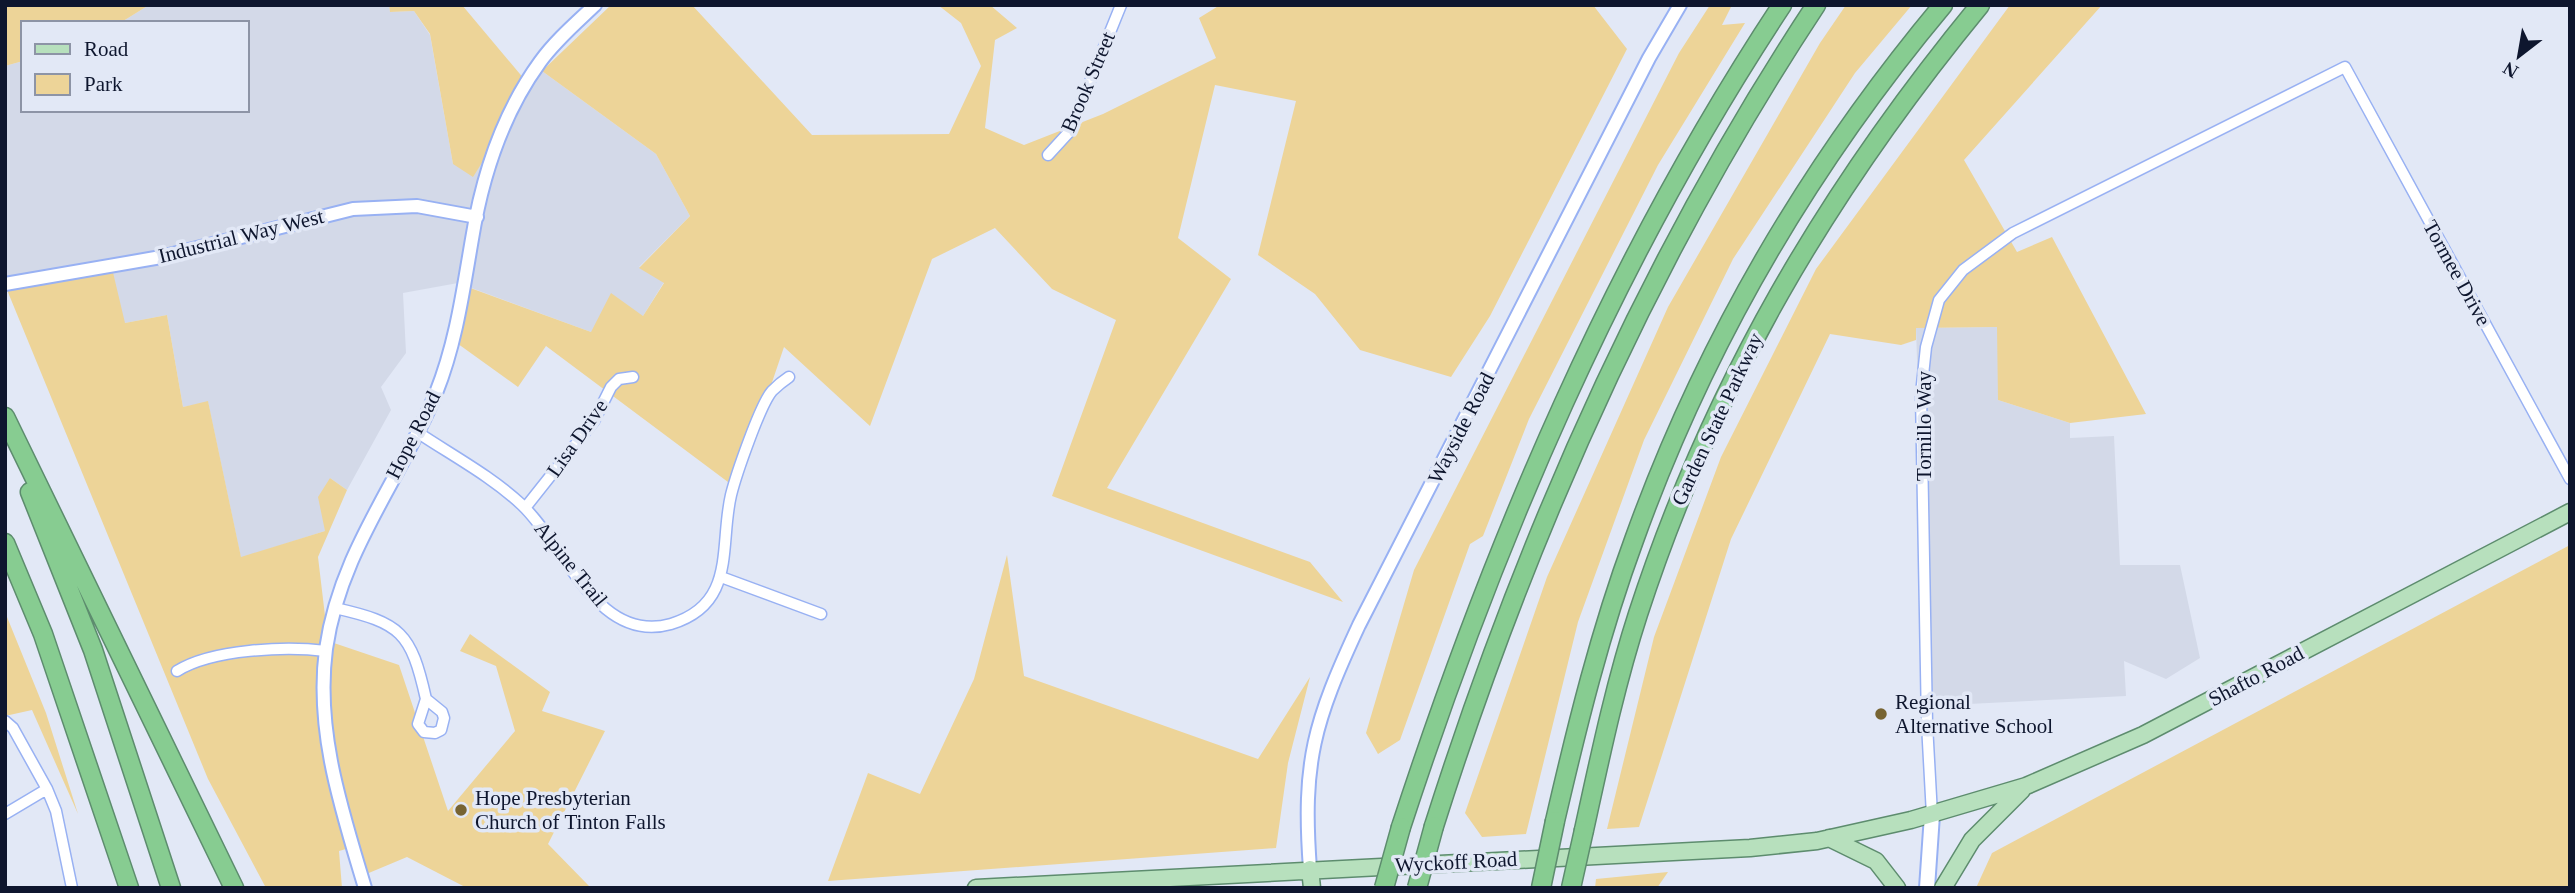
<svg xmlns="http://www.w3.org/2000/svg" width="2575" height="893" font-family="'Times New Roman',serif">
  <style>
    .built { fill: #d3d9e8 }
    .green { fill: #edd498 }
    .lines { fill: none; stroke-linecap: round; stroke-linejoin: round }
    .minor-casing { stroke: #98b1f3; stroke-width: 13 }
    .tertiary-casing { stroke: #98b1f3; stroke-width: 16 }
    .secondary-casing { stroke: #98b1f3; stroke-width: 18 }
    .primary-casing { stroke: #5d8c6e; stroke-width: 19 }
    .motorway-casing { stroke: #5d8c6e; stroke-width: 21 }
    .minor { stroke: #fff; stroke-width: 10 }
    .tertiary { stroke: #fff; stroke-width: 12 }
    .secondary { stroke: #fff; stroke-width: 14 }
    .primary { stroke: #b7e0bd; stroke-width: 16 }
    .motorway { stroke: #87cc91; stroke-width: 18 }
    .motorway-bridge-casing { stroke: #5d8c6e; stroke-width: 21; stroke-linecap: butt }
    .motorway-bridge { stroke: #87cc91; stroke-width: 18 }
    .poi-dot { fill: #776432; stroke: #e2e8f6; stroke-width: 2.5 }
    .labels { text-anchor: middle; stroke-width: 7; stroke-linejoin: round; paint-order: stroke }
    .street-label { font-size: 21px; fill: #0e162e; stroke: #e2e8f6 }
    .poi-label { font-size: 21px; fill: #0e162e; stroke: #e2e8f6; text-anchor: start }
  </style>
  <rect width="100%" height="100%" fill="#e2e8f6"/>
  <path class="built" d="M149,5H389L390,12L414,11L430,35L453,164L542,71L656,154L690,216L639,267L664,282L643,316L591,332L458,283L403,293L406,353L381,387L391,410L347,490L330,478L325,531L241,558L208,402L183,407L167,315L125,323L5,285V66L23,61V110H247V23H120Z
    M1998,327V400L2070,423V438L2114,436L2120,565H2180L2200,658L2166,679L2124,661L2126,696L1928,706L1916,328Z"/>
  <path class="green" d="M5,5H149L120,23H23V61L5,66Z
    M389,5H462L530,86L473,177L453,164L430,34L414,11L390,12Z
    M611,5H692L812,135L949,134L981,66L961,23L938,5H990L1017,28L995,40L985,128L1024,145L1103,114L1216,58L1199,18L1220,5H1593L1627,49L1490,316L1451,377L1360,350L1315,294L1258,255L1296,101L1215,85L1178,238L1231,279L1107,488L1310,562L1343,602L1052,496L1116,320L1052,289L995,228L932,259L870,426L784,347L736,488L546,346L518,387L454,341L465,286L591,332L611,293L643,316L664,283L639,268L690,216L656,154L542,71Z
    M1710,5H1732L1722,25L1745,23L1658,165L1529,419L1483,536L1470,544L1400,740L1378,754L1366,733L1414,570L1679,53Z
    M1846,5H1912L1855,73L1733,259L1644,440L1578,622L1526,834L1482,837L1465,813L1547,577L1668,307L1820,43Z
    M2010,5H2102L1964,160L2017,252L2052,237L2146,414L2070,423L1998,400L1997,327L1916,328V340L1901,345L1830,334L1731,539L1639,827L1607,829L1654,637L1721,457L1816,269Z
    M111,264L125,323L167,315L183,407L208,401L241,557L325,531L318,497L330,478L347,490L318,557L328,641L399,665L448,811L515,731L496,666L460,651L470,634L550,692L542,711L605,731L548,844L589,886L467,888L407,857L364,875L353,847L339,851L342,888H266L208,779L5,285Z
    M2570,545V888H1976L1992,853Z
    M1007,555L1024,676L1258,759L1310,677L1288,763L1276,848L828,881L868,773L920,794L974,679Z
    M5,612L46,713L78,814L32,710L5,716Z
    M1668,872L1657,888H1595L1596,879Z"/>
  <g class="lines">
    <defs>
      <path id="minor" d="M1048,155L1070,131L1121,5
        M417,432C453,456 491,476 522,505C565,545 597,645 671,624C737,604 719,546 731,495C736,475 760,405 772,391C777,386 783,381 789,377
        M525,508L594,421L611,387L619,379L633,377
        M721,577L821,614
        M335,608C401,623 411,632 426,699
        M177,671C212,649 286,646 326,651
        M426,699L442,712L444,718L441,730L435,733L424,732L418,724Z
        M5,721L13,728L47,789L56,811L72,888
        M5,814L47,789
        M1932,815L1927,724L1921,394L1926,347L1939,300L1963,270L2013,233L2345,67L2570,479"/>
      <path id="tertiary" d="M5,284L161,257L353,209L417,206L477,217
        M1310,869C1302,761 1314,722 1359,625L1649,58L1680,5
        M365,888C342,811 315,731 326,649C340,551 400,481 436,393C456,343 463,291 472,239C482,177 503,113 540,62C555,41 576,23 595,5"/>
      <path id="secondary" d="M1927,888L1932,815"/>
      <path id="primary" d="M1829,838L1876,861L1897,888
        M1310,869L1312,888
        M976,888L1750,848L1817,841L1911,820L2026,786L2143,735L2570,512
        M1943,888L1972,840L2022,790"/>
      <path id="motorway" d="M5,417L234,888
        M30,492L93,650L171,888
        M5,543L43,634L129,888
        M1555,821C1577,726 1600,632 1634,540C1704,345 1810,164 1943,5
        M1434,826C1526,536 1648,259 1816,5
        M1401,827C1495,539 1614,259 1782,5
        M1584,830C1600,757 1615,685 1638,614C1713,384 1827,191 1980,5"/>
    </defs>
    <use href="#minor" class="minor-casing"/>
    <use href="#tertiary" class="tertiary-casing"/>
    <use href="#secondary" class="secondary-casing"/>
    <use href="#primary" class="primary-casing"/>
    <use href="#motorway" class="motorway-casing"/>
    <use href="#minor" class="minor"/>
    <use href="#tertiary" class="tertiary"/>
    <use href="#secondary" class="secondary"/>
    <use href="#primary" class="primary"/>
    <use href="#motorway" class="motorway"/>
    <defs>
      <path id="motorway-bridge" d="M1384,888L1401,827
        M1417,888L1434,826
        M1541,888L1555,821
        M1571,888L1584,830"/>
    </defs>
    <use href="#motorway-bridge" class="motorway-bridge-casing"/>
    <use href="#motorway-bridge" class="motorway-bridge"/>
  </g>
  <g class="poi-dot">
    <circle cx="1881" cy="714" r="7"/>
    <circle cx="461" cy="810" r="7"/>
  </g>
  <g class="labels">
    <g class="street-label">
      <text transform="translate(1088 82) rotate(-67)" y="7">Brook Street</text>
      <text transform="translate(241 236) rotate(-14)" y="7">Industrial Way West</text>
      <text transform="translate(2457 273) rotate(61)" y="7">Tormee Drive</text>
      <text transform="translate(1717 419) rotate(-65)" y="7">Garden State Parkway</text>
      <text transform="translate(1924 426) rotate(-90)" y="7">Tornillo Way</text>
      <text transform="translate(1461 428) rotate(-63)" y="7">Wayside Road</text>
      <text transform="translate(413 435) rotate(-63)" y="7">Hope Road</text>
      <text transform="translate(577 438) rotate(-55)" y="7">Lisa Drive</text>
      <text transform="translate(571 564) rotate(51)" y="7">Alpine Trail</text>
      <text transform="translate(2256 676) rotate(-28)" y="7">Shafto Road</text>
      <text transform="translate(1456 862) rotate(-3)" y="7">Wyckoff Road</text>
    </g>
    <g class="poi-label">
      <text x="1895" y="709">Regional<tspan x="1895" dy="24">Alternative School</tspan></text>
      <text x="475" y="805">Hope Presbyterian<tspan x="475" dy="24">Church of Tinton Falls</tspan></text>
    </g>
  </g>
  <rect width="2575" height="893" fill="none" stroke="#0e162e" stroke-width="14"/>
  <rect x="21" y="21" width="228" height="91" fill="#e2e8f6" stroke="#8d94a6" stroke-width="2"/>
  <rect x="35" y="44" width="35" height="10" fill="#b7e0bd" stroke="#8d94a6" stroke-width="2"/>
  <text x="84" y="56" font-size="21" fill="#0e162e">Road</text>
  <rect x="35" y="74" width="35" height="21" fill="#edd498" stroke="#8d94a6" stroke-width="2"/>
  <text x="84" y="91" font-size="21" fill="#0e162e">Park</text>
  <g transform="translate(2519 56) rotate(211)" stroke="#e2e8f6" stroke-width="5" paint-order="stroke">
  <path d="M0-5L12 26L0 18L-12 26Z" fill="#0e162e"/>
  <text y="-10" font-size="19" font-weight="bold" text-anchor="middle" fill="#0e162e">N</text>
  </g>
</svg>
